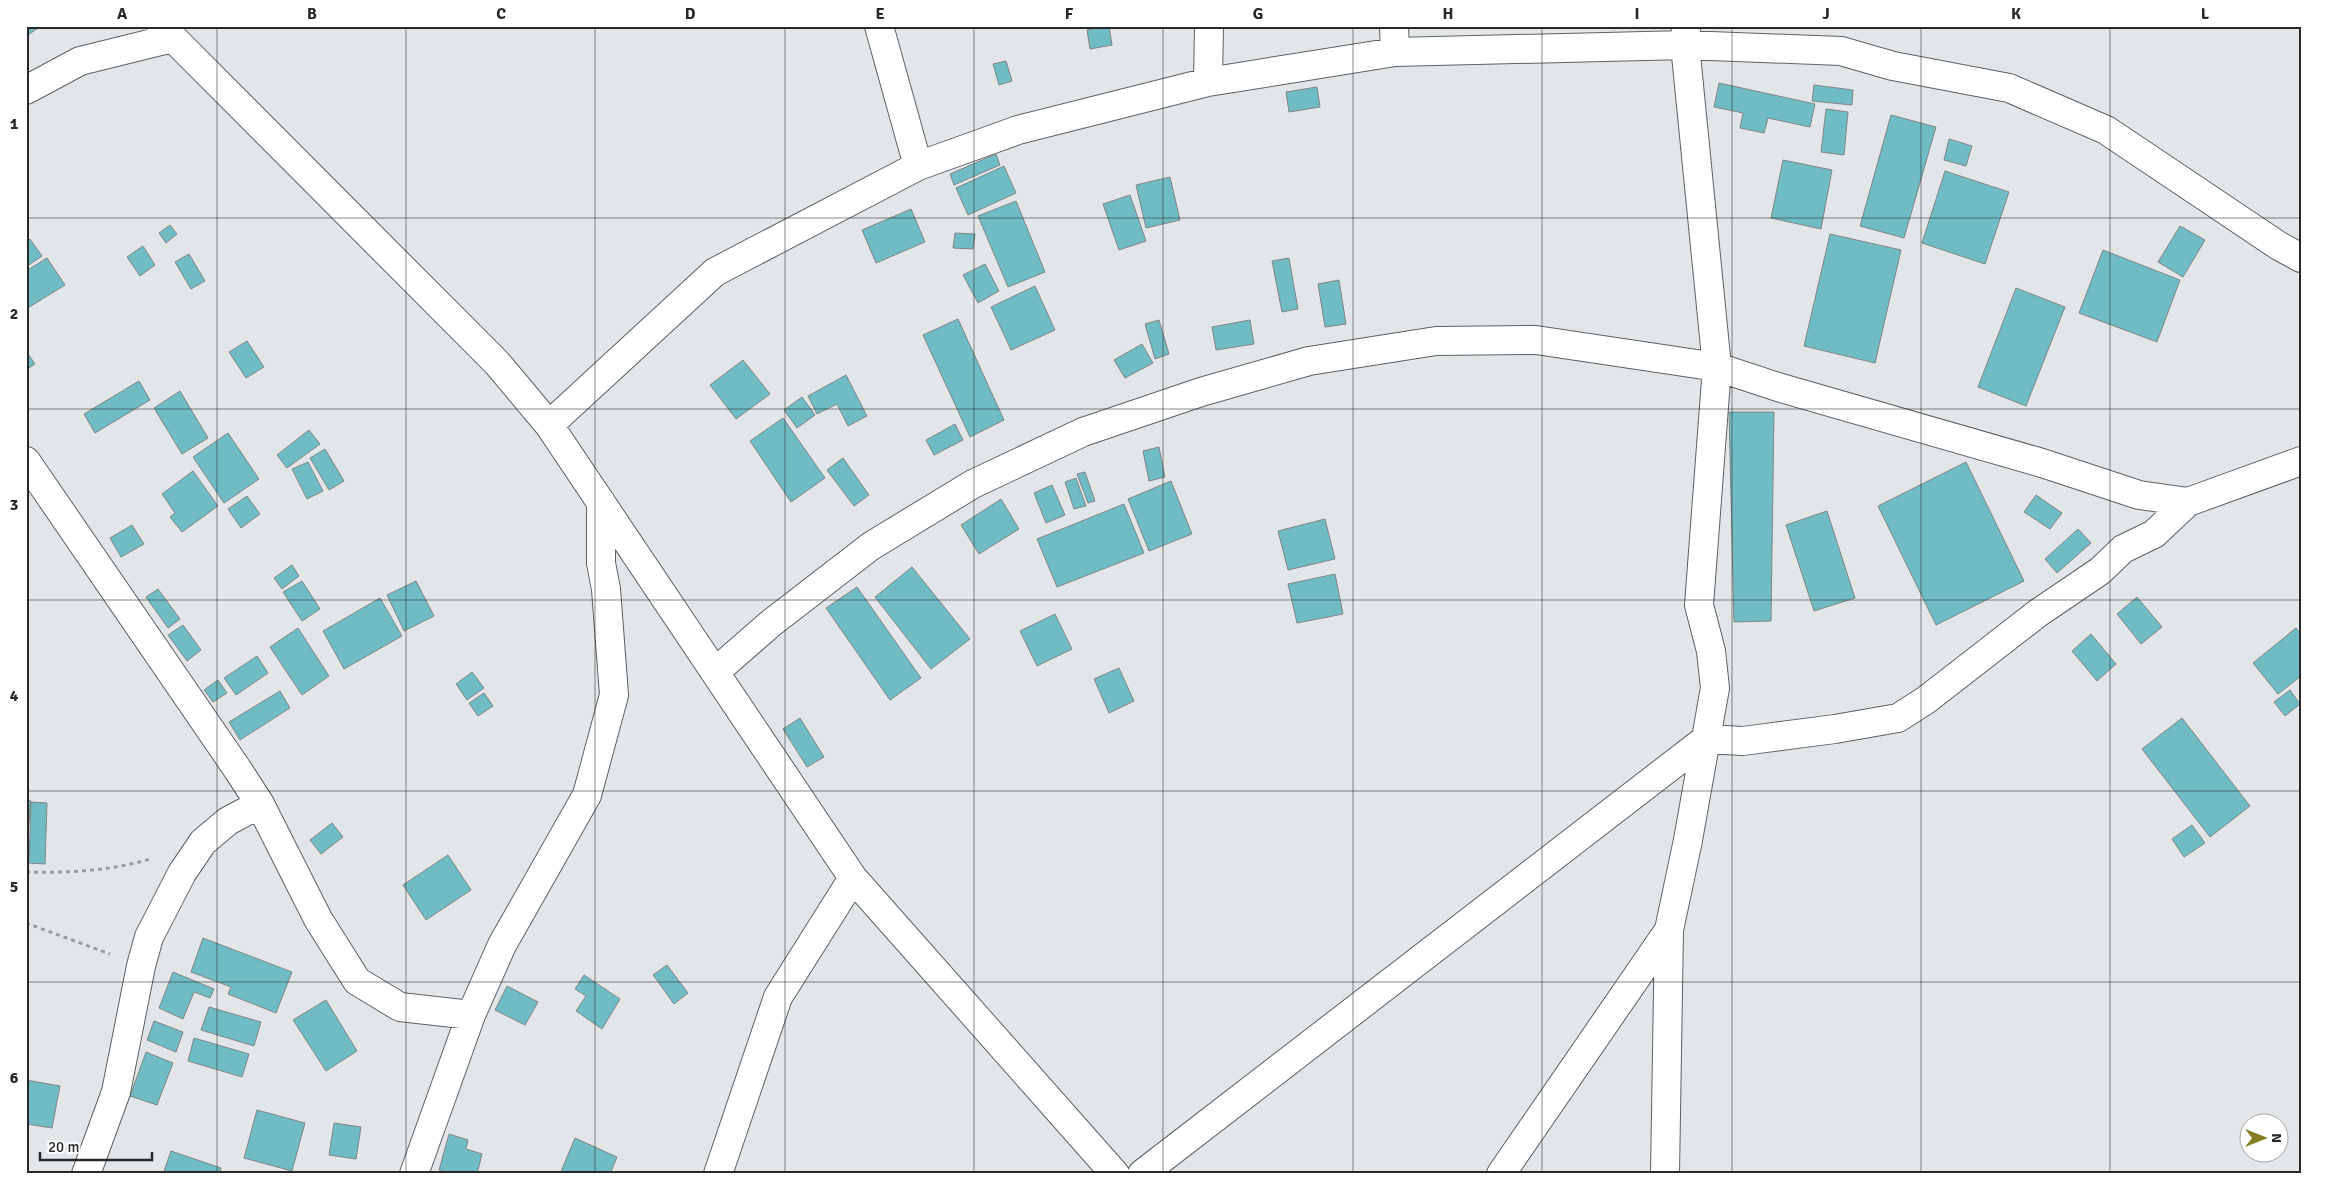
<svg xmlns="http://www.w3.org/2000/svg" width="2327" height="1200" font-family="Signika,sans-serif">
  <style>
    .building { fill: #6fbcc4; stroke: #818686 }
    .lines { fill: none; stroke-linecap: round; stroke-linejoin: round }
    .minor-casing { stroke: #5d6162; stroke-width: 30 }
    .path { stroke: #9a9d9f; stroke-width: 3; stroke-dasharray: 4 4; stroke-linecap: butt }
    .minor { stroke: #fff; stroke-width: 28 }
    .grid { fill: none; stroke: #272829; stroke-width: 1; stroke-opacity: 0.55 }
    .neatline { fill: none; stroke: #272829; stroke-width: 2 }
    .grid-label { font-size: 16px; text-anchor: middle; font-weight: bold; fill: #272829 }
  </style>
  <rect width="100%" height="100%" fill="#e2e6e8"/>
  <path class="building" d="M26,26H41L28,35Z
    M1109,26L1112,45L1090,49L1087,30Z
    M1006,61L1012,81L999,85L993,64Z
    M1719,83L1815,104L1810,127L1768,118L1764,133L1740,128L1743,113L1714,107Z
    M1814,85L1853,90L1852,105L1812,101Z
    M1317,87L1320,107L1289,112L1286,92Z
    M1826,109L1848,112L1844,155L1821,152Z
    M1891,115L1936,127L1904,238L1860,226Z
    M1949,139L1972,146L1966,166L1944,160Z
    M996,154L1000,165L954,185L950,174Z
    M1783,160L1832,170L1821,229L1771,218Z
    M1004,166L1016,193L968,215L956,188Z
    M1945,171L2009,192L1985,264L1922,243Z
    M1170,177L1180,220L1146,228L1136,185Z
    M1130,195L1146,241L1119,250L1103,204Z
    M1016,201L1045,272L1008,287L978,216Z
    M911,209L925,242L876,263L862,230Z
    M170,225L177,234L166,243L159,233Z
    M2180,226L2205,240L2183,277L2158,262Z
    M955,233L975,234L973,249L953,248Z
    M1830,234L1901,250L1875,363L1804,346Z
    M30,239L42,256L26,267V242Z
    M143,246L155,265L140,276L127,257Z
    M2103,250L2180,280L2157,342L2079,313Z
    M189,254L205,281L191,289L175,262Z
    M47,258L65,285L26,309V271Z
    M1289,258L1298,309L1282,312L1272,261Z
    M985,264L999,291L978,303L963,275Z
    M1339,280L1346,324L1325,327L1318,284Z
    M1035,286L1055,330L1011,350L991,307Z
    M2016,288L2065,307L2026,406L1978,387Z
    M958,319L1004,420L970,437L923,335Z
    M1159,320L1169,354L1155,359L1145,324Z
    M1250,320L1254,344L1216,350L1212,327Z
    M247,341L264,367L246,378L229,352Z
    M1142,344L1153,363L1125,378L1114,360Z
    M26,351L35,364L26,370Z
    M743,360L770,394L736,419L710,385Z
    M846,375L867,416L848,426L837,404L817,414L808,396Z
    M139,381L150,400L95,433L84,414Z
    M180,391L208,438L182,454L154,408Z
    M802,397L815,415L797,428L784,410Z
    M1729,412H1774L1771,621L1734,622Z
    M783,418L825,478L791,502L750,441Z
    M955,424L963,440L934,455L926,440Z
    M309,430L320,444L287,468L277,455Z
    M228,433L259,479L224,503L193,457Z
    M1159,447L1165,477L1149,481L1143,451Z
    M325,449L344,481L329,490L310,458Z
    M843,458L869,495L854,506L827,470Z
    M308,462L323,491L307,499L292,469Z
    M1966,462L2024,581L1936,625L1878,506Z
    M193,471L218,506L182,532L170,517L175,513L162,494Z
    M1085,472L1095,501L1088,503L1077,474Z
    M1076,478L1086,506L1074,509L1065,482Z
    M1171,481L1192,534L1149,551L1128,499Z
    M1052,485L1065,515L1046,523L1034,493Z
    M2036,495L2062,513L2050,529L2024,512Z
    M247,496L260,514L241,528L228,509Z
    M1001,499L1019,529L979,554L961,525Z
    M1124,504L1144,553L1057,587L1037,539Z
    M1827,511L1855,598L1814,611L1786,525Z
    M1325,519L1335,559L1288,570L1278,531Z
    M132,525L144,544L121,557L110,538Z
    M2078,529L2091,543L2057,573L2045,559Z
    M292,565L299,576L282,589L274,578Z
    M912,567L970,639L931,669L875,597Z
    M1335,574L1343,614L1297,623L1288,584Z
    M302,581L320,609L302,621L283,592Z
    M416,581L434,616L404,631L387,595Z
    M857,587L921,678L890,700L826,608Z
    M158,589L180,619L168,628L146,597Z
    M2137,597L2162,627L2141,644L2117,614Z
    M380,598L402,636L344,669L323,631Z
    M1055,614L1072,649L1037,666L1020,631Z
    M183,625L201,650L187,661L168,635Z
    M298,628L329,676L302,695L270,647Z
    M2296,628L2301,634V676L2278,694L2253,663Z
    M2091,634L2116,664L2097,681L2072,651Z
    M257,656L268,673L236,695L224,678Z
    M1119,668L1134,701L1109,713L1094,679Z
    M472,672L484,688L467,700L456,684Z
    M218,680L227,693L213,702L204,690Z
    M2290,690L2300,704L2285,716L2274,702Z
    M280,691L290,708L240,740L229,722Z
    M484,693L493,706L478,716L469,703Z
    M800,718L824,757L807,767L783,729Z
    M2182,718L2250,806L2210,837L2142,749Z
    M26,800L31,801L26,854Z
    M31,802L47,803L45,864L29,863Z
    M332,823L343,837L321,854L310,840Z
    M2192,825L2205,843L2184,857L2172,839Z
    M448,855L471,890L426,920L403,885Z
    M203,938L292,972L276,1013L228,994L231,987L191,972Z
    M667,965L688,993L674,1004L653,975Z
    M173,972L214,989L210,998L194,992L183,1019L159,1008Z
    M584,975L620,999L602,1029L576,1011L586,996L575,989Z
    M507,986L538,1002L525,1025L495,1010Z
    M326,1000L357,1051L326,1071L293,1020Z
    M209,1007L261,1022L254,1046L201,1030Z
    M154,1021L183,1032L176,1052L147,1040Z
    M194,1038L249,1054L242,1077L188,1061Z
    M146,1052L173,1063L157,1105L130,1096Z
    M26,1080L60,1086L52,1128L26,1124Z
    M257,1110L305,1123L292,1171L244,1158Z
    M334,1123L361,1127L356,1159L329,1155Z
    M449,1134L468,1140L466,1149L482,1154L477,1174H451L439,1170Z
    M575,1138L617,1157L610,1174H560Z
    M171,1151L221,1168L219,1174H163Z"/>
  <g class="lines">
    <defs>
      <path id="minor" d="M161,26L497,363L549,425L853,878L778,997L718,1174
        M879,26L918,166
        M1394,26L1395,52
        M1208,82L1209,26
        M26,90L80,61L173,38
        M549,425L715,272L918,166L1018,130L1208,82L1395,52L1685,45L1841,51L1893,66L2009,88L2106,130L2279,246L2301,258
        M26,461L238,770L260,804L318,919L357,981L400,1007L471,1015
        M715,672L770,624L871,546L973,484L1083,432L1201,392L1309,361L1436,341L1536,340L1717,367L1781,388L2042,463L2139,495L2188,502L2301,461
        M853,878L1115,1174
        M86,1174L116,1092L141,966L149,937L182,873L203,842L228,821L260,804
        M414,1174L471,1015L502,945L587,795L614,695L606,589L601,563V502
        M1142,1174L1706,739L1743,741L1835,729L1898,718L1926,700L2038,613L2100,571L2123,549L2154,534L2188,502
        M1501,1174L1669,930
        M1665,1174L1669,930L1688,840L1715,688L1711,651L1699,605L1717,367L1685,45L1686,26"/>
    </defs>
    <use href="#minor" class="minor-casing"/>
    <path class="path" d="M26,872C68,873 110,871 150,859
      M26,923L110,954"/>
    <use href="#minor" class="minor"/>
  </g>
  <path class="grid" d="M217,26V1174M406,26V1174M595,26V1174M785,26V1174M974,26V1174M1163,26V1174M1353,26V1174M1542,26V1174M1732,26V1174M1921,26V1174M2110,26V1174M26,218H2301M26,409H2301M26,600H2301M26,791H2301M26,982H2301"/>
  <rect width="2327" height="1200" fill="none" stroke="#ffffff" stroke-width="55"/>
  <g transform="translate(2264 1138) rotate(90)"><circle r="24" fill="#ffffff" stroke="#a9a9a9"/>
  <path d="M0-4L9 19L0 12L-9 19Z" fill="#877d23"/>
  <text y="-8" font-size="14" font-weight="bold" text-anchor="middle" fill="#272829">N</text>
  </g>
  <path d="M40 1152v8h112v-8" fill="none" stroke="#272829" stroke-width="2.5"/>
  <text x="48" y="1152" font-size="15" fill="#272829" stroke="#ffffff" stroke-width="4" paint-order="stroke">20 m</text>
  <rect x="28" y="28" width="2272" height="1144" class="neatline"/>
  <g class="grid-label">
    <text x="122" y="19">A</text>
    <text x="312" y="19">B</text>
    <text x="501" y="19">C</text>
    <text x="690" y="19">D</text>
    <text x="880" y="19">E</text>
    <text x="1069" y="19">F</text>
    <text x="1258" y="19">G</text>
    <text x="1448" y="19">H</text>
    <text x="1637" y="19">I</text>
    <text x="1826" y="19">J</text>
    <text x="2016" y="19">K</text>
    <text x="2205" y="19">L</text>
    <text x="14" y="129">1</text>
    <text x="14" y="319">2</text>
    <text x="14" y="510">3</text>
    <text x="14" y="701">4</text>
    <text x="14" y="892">5</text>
    <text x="14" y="1083">6</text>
  </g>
</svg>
